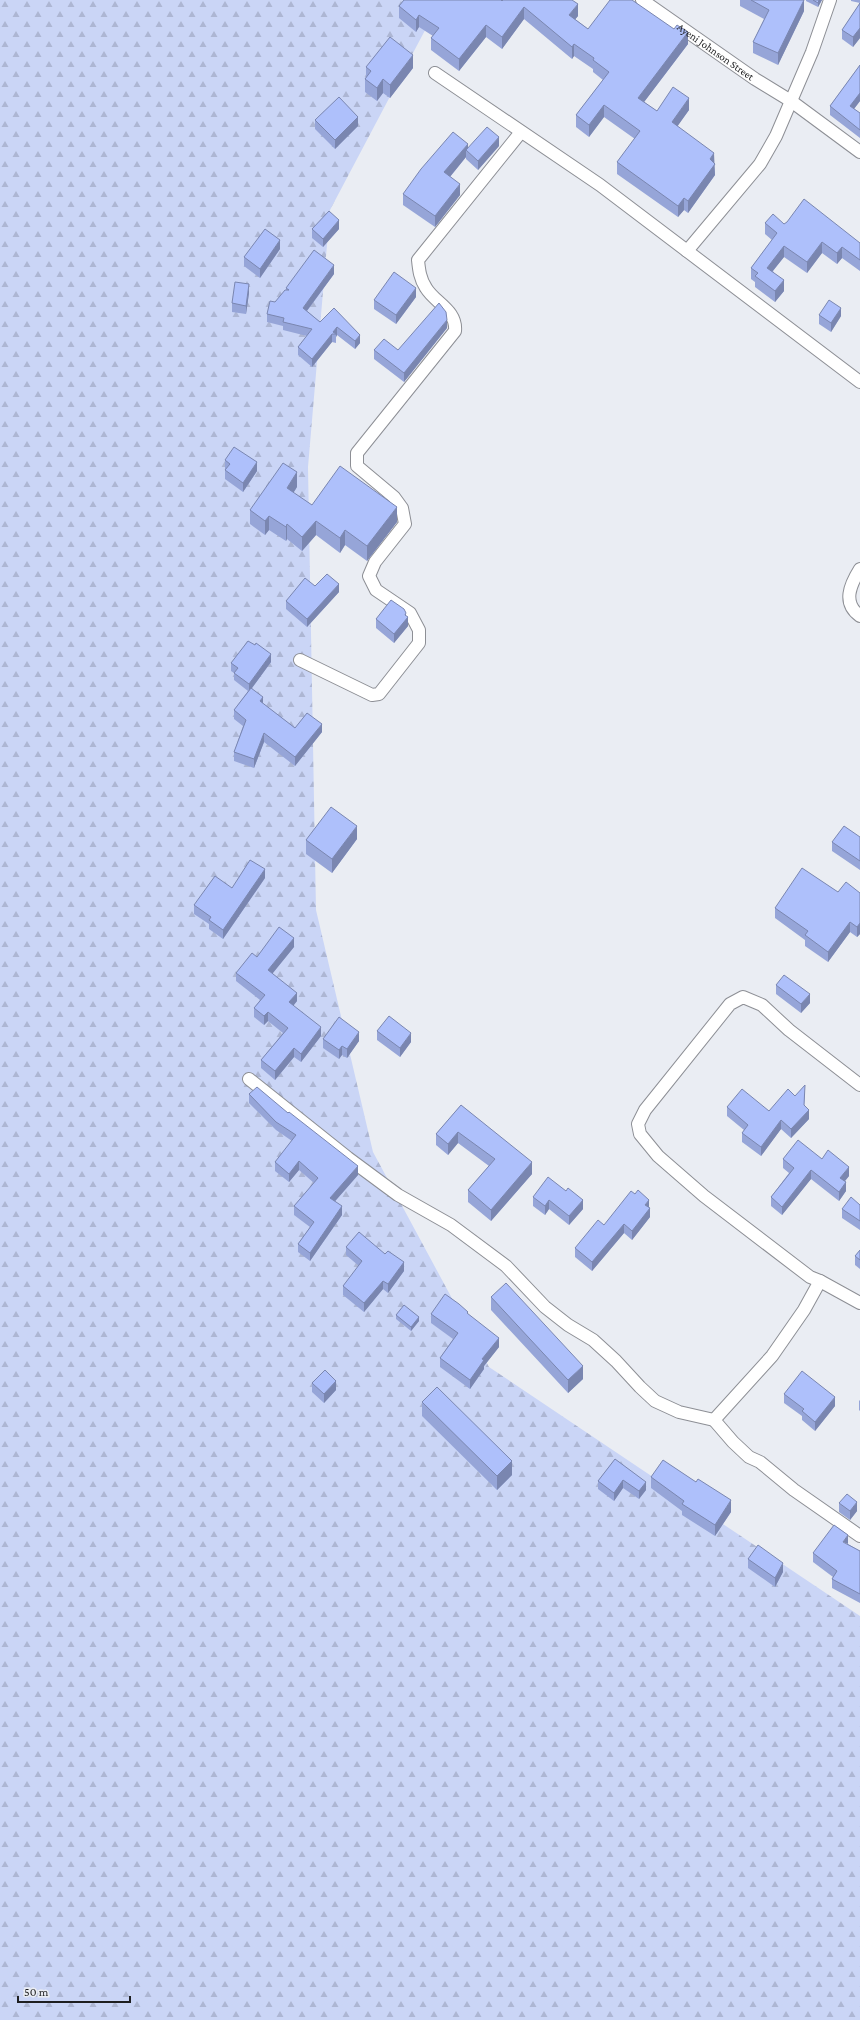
<svg xmlns="http://www.w3.org/2000/svg" width="860" height="2020" font-family="'Crimson Pro',serif">
  <style>
    .forest { fill: url(#forest-firs) }
    .lines { fill: none; stroke-linecap: round; stroke-linejoin: round }
    .minor-casing { stroke: #8d8f95; stroke-width: 14 }
    .minor { stroke: #fff; stroke-width: 12 }
    .wall { fill: #96a5d8 }
    .shaded-wall { fill: #7a86b0 }
    .building { fill: #aec0fb; stroke: #7a86b0 }
    .labels { text-anchor: middle; stroke-width: 3; stroke-linejoin: round; paint-order: stroke }
    .street-label { font-size: 11px; fill: #1e1f21; stroke: #eaedf3 }
  </style>
  <defs>
    <pattern id="forest-firs" width="22" height="20" patternUnits="userSpaceOnUse"><rect width="22" height="20" fill="#cad5f6"/><path d="M5 1l3.5 6h-7zM16 11l3.5 6h-7z" fill="#adb6d3"/></pattern>
  </defs>
  <rect width="100%" height="100%" fill="#eaedf3"/>
  <path class="forest" d="M0,0H441L330,210L308,467L316,910L373,1152L489,1367L860,1616V2020H0Z"/>
  <g class="lines">
    <defs>
      <g id="minor">
        <path id="s1" d="M642,0L755,79L791,101L860,152"/>
        <path d="M435,73L600,185L860,382"/>
        <path d="M687,251L760,164L776,136L812,52L830,0"/>
        <path d="M860,569C850,585 842,603 860,616"/>
        <path d="M300,660L372,695L379,694L419,643V630L410,613L376,590L369,576L375,562L405,524L402,508L394,497L357,466V453L455,331C457,310 435,303 426,288C420,279 419,270 418,260L521,132"/>
        <path d="M249,1079L348,1158L398,1195L451,1225L506,1266L545,1307L568,1325L593,1340L616,1361L640,1387L655,1401L679,1412L714,1420"/>
        <path d="M860,1085L789,1030L762,1005L743,997L730,1004L645,1110L638,1124L640,1134L658,1156L704,1196L810,1277L820,1281L804,1310L772,1356L714,1420L733,1442L749,1457L760,1462L794,1490L860,1536"/>
        <path d="M820,1281L860,1303"/>
      </g>
    </defs>
    <use href="#minor" class="minor-casing"/>
    <use href="#minor" class="minor"/>
  </g>
  <path class="wall" d="M740,0H804V11L778,65L753,53V42L764,19L740,6Z
    M806,0H822L818,7L806,1Z
    M851,0H860V38L853,47L842,39V30L860,3L851,1Z
    M502,1L578,16L575,19L588,29L688,44L644,102L657,111L689,110L677,126L714,163L715,175L688,213L684,210L678,217L617,174V162L635,139L604,117L589,137L576,127V115L603,80L593,72V69L574,56L572,59L524,19L502,49L486,37L459,71L431,50V38L433,36L419,27L416,32L399,18V6Z
    M860,65V101L854,109L860,113V138L830,115V106Z
    M366,67L413,68L390,98L383,93L377,101L365,92V79L366,77Z
    M315,120L358,126L335,149L315,129Z
    M499,146L478,170L466,159V157L450,177L460,195L435,227L403,205V194L468,149Z
    M765,223L784,224L860,243V271L842,258L837,264L822,253L807,273L784,257L773,271L784,291L775,302L755,287V282L751,279V268L772,240L765,234Z
    M312,229H339L323,247L312,238Z
    M280,249L260,278L244,266V257Z
    M334,274L307,311L320,322L334,308L360,343L355,349L337,335L336,337V343L332,342L312,367L298,355V347L307,336L283,330V326L267,322V314L275,302L286,290V288Z
    M249,293L246,314L232,312V303Z
    M416,297L396,324L374,309V300Z
    M819,315L841,316L831,332L819,324Z
    M447,328L404,382L374,359V350H398Z
    M225,460L257,471L243,492L225,479Z
    M297,487L293,493L312,505L397,522L367,561L345,545L340,553L316,535L302,551L287,539L286,541L269,530L265,535L250,524V510Z
    M315,586L339,592L307,627L286,609V601Z
    M406,616L408,626L394,643L376,628V619Z
    M271,662L252,688L263,704L295,728L322,732L295,766L264,742L254,768L234,761V752L243,726L234,719V710L248,691L234,680V673L231,671V663Z
    M860,837V870L832,851V842Z
    M357,839L332,873L306,854V840Z
    M265,878L223,939L209,929V924L194,914V905L232,888Z
    M838,892L860,893V934L857,937L850,932L828,962L805,946V940L775,918V908Z
    M294,947L272,974L297,1001L293,1006L321,1036L301,1062L294,1057L275,1080L261,1068V1060L283,1033L268,1021L264,1025L254,1017V1008L260,1000L236,981V973L257,957Z
    M776,985L810,1003L801,1013L776,994Z
    M377,1031L411,1042L400,1057L377,1040Z
    M323,1039L359,1041L347,1058L342,1055L339,1059L323,1048Z
    M249,1094L358,1175L335,1201L342,1215L310,1261L298,1252V1244L310,1227L294,1215V1206L314,1183L299,1170L289,1182L275,1171V1162L292,1141L276,1130L249,1103Z
    M805,1094L804,1106L809,1119L791,1138L781,1129L761,1156L742,1142V1133L744,1130L727,1116V1107L769,1111L795,1096Z
    M461,1105L532,1174L491,1221L468,1202V1190L489,1166L458,1143L448,1155L436,1145V1134Z
    M783,1159H822L849,1176L845,1181L846,1191L839,1201L811,1179L782,1215L771,1206V1197L789,1173L783,1168Z
    M566,1191L583,1209L569,1225L549,1209L545,1215L533,1206V1197Z
    M860,1205V1230L842,1218V1209Z
    M649,1208L650,1217L632,1240L624,1233L592,1271L575,1257V1248L604,1225Z
    M346,1247L404,1271L388,1293L383,1289L364,1312L343,1295V1286L359,1266L346,1255Z
    M860,1250V1269L855,1265V1256Z
    M491,1297L583,1379L568,1393L491,1310Z
    M431,1314H468L499,1347L484,1366V1369L470,1389L440,1367V1358L453,1339L431,1323Z
    M396,1315L419,1321L411,1331L396,1319Z
    M312,1383L336,1390L324,1403L312,1392Z
    M784,1394L835,1406L815,1431L802,1420V1416L784,1403Z
    M860,1400V1411L859,1410V1401Z
    M422,1402L512,1475L497,1490L422,1416Z
    M615,1459L646,1490L639,1499L623,1488L614,1501L598,1489V1481Z
    M651,1477L696,1482L731,1512L715,1536L682,1515V1511L651,1488Z
    M839,1503L857,1511L850,1520L839,1512Z
    M848,1544L860,1551V1603L832,1588V1579L833,1577L813,1562V1553Z
    M748,1559L783,1572L775,1587L748,1568Z"/>
  <path class="shaded-wall" d="M804,0V11L778,65V53Z
    M819,0H822L818,7V3Z
    M578,4V16L569,27V15Z
    M524,7V19L502,49V37Z
    M419,15V27L416,32V20Z
    M486,25V37L459,71V59Z
    M860,28V38L853,47V37Z
    M688,32V44L638,110V98Z
    M574,44V56L572,59V47Z
    M413,55V68L390,98V85Z
    M383,79V93L377,101V88Z
    M860,93V101L850,114V106Z
    M689,98V110L672,134V122Z
    M604,105V117L589,137V125Z
    M358,117V126L335,149V140Z
    M499,137V146L478,170V161Z
    M468,144V152L466,150V157L444,184V172Z
    M714,153L715,175L688,213V201L710,159Z
    M460,184V195L435,227V216Z
    M684,198V210L678,217V206Z
    M339,220V229L323,247V239Z
    M280,240V249L260,278V269Z
    M822,242V253L807,273V262Z
    M784,246V257L767,278V268Z
    M842,247V258L837,264V253Z
    M334,265V274L303,316V308Z
    M784,280V291L775,302V291Z
    M249,284V293L246,314V306Z
    M416,288V297L396,324V315Z
    M841,308V316L831,332V323Z
    M447,320V328L404,382V373Z
    M337,327V335L336,337V334L333,332Z
    M332,334V342L312,367V359Z
    M360,335V343L355,349V341Z
    M257,462V471L243,492V483Z
    M297,472V487L287,503V488Z
    M397,507V522L367,561V546Z
    M269,516V530L265,535V521Z
    M316,521V535L302,551V537Z
    M287,524V539L286,541V527Z
    M345,530V545L340,553V538Z
    M339,584V592L307,627V619Z
    M406,613V619L408,617V626L394,643V634Z
    M271,654V662L249,692V684Z
    M263,697V705L260,701Z
    M322,724V732L295,766V757Z
    M264,733V742L254,768V759Z
    M357,826V839L332,873V859Z
    M265,869V878L223,939V930Z
    M850,922V932L828,962V952Z
    M860,923V934L857,937V927Z
    M294,938V947L268,979V970Z
    M297,993V1001L289,1011V1002Z
    M810,994V1003L801,1013V1004Z
    M268,1012V1021L264,1025V1016Z
    M321,1027V1036L301,1062V1054Z
    M359,1032V1041L347,1058V1049Z
    M411,1033V1042L400,1057V1048Z
    M342,1046V1055L339,1059V1050Z
    M294,1048V1057L275,1080V1071Z
    M809,1110V1119L791,1138V1129Z
    M781,1120V1129L761,1156V1147Z
    M458,1132V1143L448,1155V1144Z
    M299,1161V1170L289,1182V1174Z
    M532,1162V1174L491,1221V1210Z
    M358,1166V1175L330,1207V1198Z
    M849,1167V1176L840,1187V1178Z
    M811,1170V1179L782,1215V1207Z
    M846,1182V1191L839,1201V1192Z
    M549,1200V1209L545,1215V1206Z
    M583,1200V1209L569,1225V1216Z
    M649,1200V1209L645,1205Z
    M342,1206V1215L310,1261V1253Z
    M650,1208V1217L632,1240V1231Z
    M624,1224V1233L592,1271V1262Z
    M404,1262V1271L388,1293V1284Z
    M383,1281V1289L364,1312V1303Z
    M419,1317V1321L411,1331V1327Z
    M499,1338V1347L484,1366V1369L470,1389V1380L482,1359Z
    M583,1366V1379L568,1393V1380Z
    M336,1381V1390L324,1403V1394Z
    M835,1397V1406L815,1431V1422Z
    M512,1461V1475L497,1490V1476Z
    M623,1480V1488L614,1501V1493Z
    M646,1482V1490L639,1499V1491Z
    M731,1500V1512L715,1536V1525Z
    M857,1502V1511L850,1520V1511Z
    M848,1535V1544L843,1542Z
    M783,1563V1572L775,1587V1578Z"/>
  <path class="building" d="M404,0H501L502,1L503,0H572L578,4L569,15L588,29L610,0H632L674,29L677,25L688,32L638,98L657,111L673,87L689,98L672,122L714,153L710,159L715,164L688,201L684,198L678,206L617,162L640,131L604,105L589,125L576,115L609,72L593,60L594,58L574,44L572,47L524,7L502,37L486,25L459,59L431,38L439,28L419,15L416,20L399,6Z
    M751,0H804L778,53L753,42L769,10Z
    M813,0H819L818,3Z
    M860,3V28L853,37L842,30Z
    M390,37L413,55L390,85L383,79L377,88L365,79L371,71L366,67Z
    M860,65V93L850,106L860,113V130L830,106Z
    M339,97L358,117L335,140L315,120Z
    M487,127L499,137L478,161L466,150Z
    M453,132L468,144L444,172L460,184L435,216L403,194L421,169Z
    M804,199L860,243V260L842,247L837,253L822,242L807,262L784,246L767,268L784,280L775,291L755,276L758,273L751,268L777,233L765,223L773,214L784,224L787,222Z
    M329,211L339,220L323,239L312,229Z
    M265,229L280,240L260,269L244,257Z
    M314,250L334,265L303,308L320,322L334,308L360,335L355,341L337,327L333,332L336,334H332L312,359L298,347L312,329L283,322L284,318L267,314L270,301L275,302L285,290H289L286,288Z
    M394,272L416,288L396,315L374,300Z
    M235,282L249,284L246,306L232,303Z
    M829,300L841,308L831,323L819,315Z
    M439,303L446,312L447,320L404,373L374,350L384,339L398,350Z
    M234,447L257,462L243,483L225,470L230,464L225,460Z
    M283,463L297,472L287,488L312,505L340,466L397,507L367,546L345,530L340,538L316,521L302,537L287,524L286,527L269,516L265,521L250,510Z
    M327,574L339,584L307,619L286,601L305,578L315,586Z
    M391,600L404,609L406,613L405,615L408,617L394,634L376,619Z
    M248,641L255,645L256,643L271,654L249,684L234,673L238,668L231,663Z
    M251,688L263,697L260,701L295,728L307,713L322,724L295,757L264,733L254,759L234,752L246,720L234,710Z
    M331,807L357,826L332,859L306,840Z
    M844,826L860,837V861L832,842Z
    M250,860L265,869L223,930L209,920L211,917L194,905L215,876L232,888Z
    M802,868L838,892L846,882L860,893V923L857,927L850,922L828,952L805,935L808,931L775,908Z
    M279,927L294,938L268,970L297,993L289,1002L321,1027L301,1054L294,1048L275,1071L261,1060L288,1028L268,1012L264,1016L254,1008L265,995L236,973L252,953L257,957Z
    M784,975L810,994L801,1004L776,985Z
    M389,1016L411,1033L400,1048L377,1031Z
    M339,1017L359,1032L347,1049L342,1046L339,1050L323,1039Z
    M805,1085L804,1105L809,1110L791,1129L781,1120L761,1147L742,1133L748,1125L727,1107L742,1089L769,1111L788,1089L795,1096Z
    M257,1087L288,1113L289,1112L358,1166L330,1198L342,1206L310,1253L298,1244L314,1222L294,1206L318,1178L299,1161L289,1174L275,1162L296,1135L276,1122L249,1094Z
    M461,1105L532,1162L491,1210L468,1190L495,1159L458,1132L448,1144L436,1134Z
    M798,1140L822,1159L828,1150L849,1167L840,1178L846,1182L839,1192L811,1170L782,1207L771,1197L794,1168L783,1159Z
    M548,1177L566,1191L568,1188L583,1200L569,1216L549,1200L545,1206L533,1197Z
    M638,1190L649,1200L645,1205L650,1208L632,1231L624,1224L592,1262L575,1248L598,1220L604,1225L631,1191L635,1194Z
    M851,1197L860,1205V1221L842,1209Z
    M359,1232L385,1254L388,1251L404,1262L388,1284L383,1281L364,1303L343,1286L362,1261L346,1247Z
    M860,1250V1260L855,1256Z
    M506,1283L583,1366L568,1380L491,1297Z
    M445,1294L459,1304L468,1312L467,1313L499,1338L482,1359L484,1360L470,1380L440,1358L458,1333L431,1314Z
    M404,1305L419,1317L411,1327L396,1315Z
    M325,1370L336,1381L324,1394L312,1383Z
    M802,1371L835,1397L815,1422L802,1411L804,1409L784,1394Z
    M437,1387L512,1461L497,1476L422,1402Z
    M615,1459L646,1482L639,1491L623,1480L614,1493L598,1481Z
    M663,1460L696,1482L698,1479L731,1500L715,1525L682,1504L684,1501L651,1477Z
    M847,1494L857,1502L850,1511L839,1503Z
    M834,1525L848,1535L843,1542L860,1551V1594L832,1579L837,1571L813,1553Z
    M758,1545L783,1563L775,1578L748,1559Z"/>
  <g class="labels">
    <g class="street-label">
      <text dy="4" stroke="none"><textPath href="#s1" startOffset="90">Ayeni Johnson Street</textPath></text>
    </g>
  </g>
  <path d="M18 1996v6h112v-6" fill="none" stroke="#1e1f21" stroke-width="2"/>
  <text x="24" y="1996" font-size="12" fill="#1e1f21" stroke="#eaedf3" stroke-width="3" paint-order="stroke">50 m</text>
</svg>
